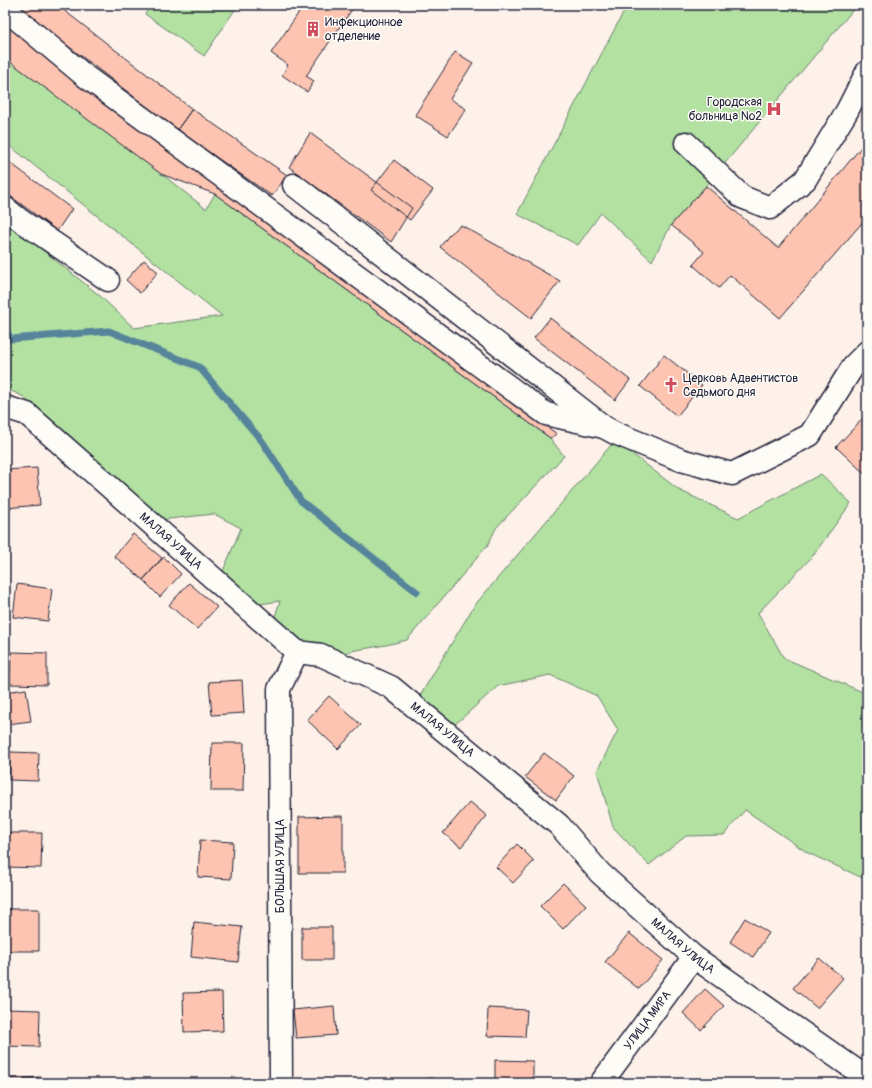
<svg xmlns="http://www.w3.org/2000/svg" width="872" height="1088" font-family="Pangolin,sans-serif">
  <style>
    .green { fill: #b2e1a1; stroke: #6a826e }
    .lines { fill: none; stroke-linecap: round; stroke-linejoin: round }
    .stream { stroke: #57849b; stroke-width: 7 }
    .building { fill: #fdc5b1; stroke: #22223b }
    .minor-casing { stroke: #22223b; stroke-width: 25 }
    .minor { stroke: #fdfcf7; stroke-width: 22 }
    .labels { text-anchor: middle; stroke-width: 3; stroke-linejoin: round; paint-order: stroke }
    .poi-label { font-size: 12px; fill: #22223b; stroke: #fdfcf7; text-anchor: start }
    .street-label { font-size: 12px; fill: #22223b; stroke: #fdfcf7 }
  </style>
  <rect width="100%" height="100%" fill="#fdf1e9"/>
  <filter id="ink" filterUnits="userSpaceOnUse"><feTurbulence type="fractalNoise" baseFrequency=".025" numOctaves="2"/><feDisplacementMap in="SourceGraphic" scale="8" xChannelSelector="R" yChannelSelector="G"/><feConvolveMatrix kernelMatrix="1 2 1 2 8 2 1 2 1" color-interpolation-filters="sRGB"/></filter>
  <g filter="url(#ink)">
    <path class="green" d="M151,5H238L204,56L145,14Z
      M630,5H857L706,186L671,225L652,261L601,213L578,245L517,214L622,15Z
      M5,50L206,209L215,194L550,438L564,456L496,528L488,545L407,640L386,645L351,651L338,655L309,648L271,628L280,601L260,604L223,571L241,528L214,514L160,520L50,427L24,397L5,388V220L99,295L134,328L222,316L5,142Z
      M611,445L622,446L679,490L738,518L821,474L851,503L812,557L758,613L784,658L867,694V880L808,853L745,810L724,835L686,836L649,865L613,827L597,771L618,730L597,696L550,675L498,686L452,727L418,699L474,606Z"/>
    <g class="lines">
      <path class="stream" d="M5,329L11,339L109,331L199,367L262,441L301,501L417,592"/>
    </g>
    <path class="building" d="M15,5H57L192,109L177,130Z
      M304,5H355L306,76L314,81L307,92L282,75L288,65L271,53Z
      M5,22L29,43L175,155L557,434L550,438L215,194L161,174L13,64L5,57Z
      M455,52L473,63L450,99L466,109L448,136L415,115Z
      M192,109L287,175L272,196L177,130Z
      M310,133L412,208L391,242L289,167Z
      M867,140V217L780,318L730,275L719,288L693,265L704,252L671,225L706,186L778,248Z
      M5,159L72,209L57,231L5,192Z
      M394,160L433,190L410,220L371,190Z
      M461,225L560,281L531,318L440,247L449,235Z
      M144,260L158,272L140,293L126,280Z
      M550,318L630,380L615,400L534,338Z
      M664,355L702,385L677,416L640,386Z
      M867,414V471L865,474L836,447Z
      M37,468L40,505L5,508V470Z
      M133,534L162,558L143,580L114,556Z
      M164,557L181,574L160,597L143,580Z
      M189,583L217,607L197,629L169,605Z
      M17,584L52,589L48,621L13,617Z
      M11,652L47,653V685L10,684Z
      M242,680L244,713L212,715L209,682Z
      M26,689L31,721L7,724L5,692Z
      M329,696L361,725L338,749L307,720Z
      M212,743H244L243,791H211Z
      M10,752L39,753L38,781L9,780Z
      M544,753L574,776L556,800L525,777Z
      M470,802L487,816L461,847L443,833Z
      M343,816V873H299V817Z
      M6,833H42L41,868L5,867Z
      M200,840L233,842L231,879L198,877Z
      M517,844L534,861L513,883L496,867Z
      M563,883L586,905L563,929L540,906Z
      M5,909H39V951H5Z
      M745,918L769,933L753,957L730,942Z
      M194,922L242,927L238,962L191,957Z
      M302,927H332V960H302Z
      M629,933L663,960L639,989L605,962Z
      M819,958L843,978L817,1008L793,988Z
      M705,989L724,1006L701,1030L683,1013Z
      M222,992L223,1031L184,1032L183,993Z
      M334,1006L336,1035L296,1038L293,1010Z
      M488,1008L527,1010L525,1037L487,1036Z
      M5,1009L40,1010L39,1047L5,1046Z
      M495,1060L533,1061V1083H495Z
      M42,1077V1083H5V1079Z
      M433,1078V1083H410V1081Z
      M683,1080V1083H648V1081Z
      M301,1082L332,1083H301Z"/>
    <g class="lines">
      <defs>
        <g id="minor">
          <path d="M5,9L85,76L546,414L604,427"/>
          <path d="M686,143L742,197L770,208L805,180L847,111L867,72"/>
          <path d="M294,185L604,427L615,433L681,460L732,474L810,435L854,365L867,352"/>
          <path d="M5,208L20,220L108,280"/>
          <path id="s1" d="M5,407L27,414L297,652L321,655L391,687L559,825L600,873L694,957L867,1078"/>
          <path d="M281,1083L279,689L297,652"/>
          <path id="s2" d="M601,1083L694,957"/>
        </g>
      </defs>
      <use href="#minor" class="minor-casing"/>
      <use href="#minor" class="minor"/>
    </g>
  </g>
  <defs>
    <symbol id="building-bare" viewBox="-9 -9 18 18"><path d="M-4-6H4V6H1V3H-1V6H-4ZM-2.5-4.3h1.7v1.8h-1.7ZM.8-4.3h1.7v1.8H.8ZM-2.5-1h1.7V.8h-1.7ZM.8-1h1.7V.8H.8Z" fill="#d1495b" stroke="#fdfcf7" stroke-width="2.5" paint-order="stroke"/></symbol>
    <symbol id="hospital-bare" viewBox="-9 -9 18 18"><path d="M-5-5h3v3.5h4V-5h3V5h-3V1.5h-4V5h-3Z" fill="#d1495b" stroke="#fdfcf7" stroke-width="2.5" paint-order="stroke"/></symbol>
    <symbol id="church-bare" viewBox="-9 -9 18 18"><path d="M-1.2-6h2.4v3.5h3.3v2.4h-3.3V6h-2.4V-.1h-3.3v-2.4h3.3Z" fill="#d1495b" stroke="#fdfcf7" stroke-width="2.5" paint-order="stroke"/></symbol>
  </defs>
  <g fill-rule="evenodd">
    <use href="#building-bare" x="302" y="18" width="22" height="22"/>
    <use href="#hospital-bare" x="763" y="98" width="22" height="22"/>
    <use href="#church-bare" x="660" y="374" width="22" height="22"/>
  </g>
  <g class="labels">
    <g class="poi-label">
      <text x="325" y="26">Инфекционное<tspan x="325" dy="14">отделение</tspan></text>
      <text x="762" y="106" text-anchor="end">Городская<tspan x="762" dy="14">больница №2</tspan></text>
      <text x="683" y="382">Церковь Адвентистов<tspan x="683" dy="14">Седьмого дня</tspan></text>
    </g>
    <g class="street-label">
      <text dy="4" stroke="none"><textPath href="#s1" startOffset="215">МАЛАЯ УЛИЦА</textPath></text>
      <text dy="4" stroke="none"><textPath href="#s1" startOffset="551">МАЛАЯ УЛИЦА</textPath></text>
      <text transform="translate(280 866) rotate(-90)" y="4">БОЛЬШАЯ УЛИЦА</text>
      <text dy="4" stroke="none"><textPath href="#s1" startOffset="875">МАЛАЯ УЛИЦА</textPath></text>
      <text dy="4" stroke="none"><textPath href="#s2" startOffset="78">УЛИЦА МИРА</textPath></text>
    </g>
  </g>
  <rect width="872" height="1088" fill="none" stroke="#fdfcf7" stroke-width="20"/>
  <rect x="10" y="10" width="852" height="1068" fill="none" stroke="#22223b" stroke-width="1.5" filter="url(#ink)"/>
</svg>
